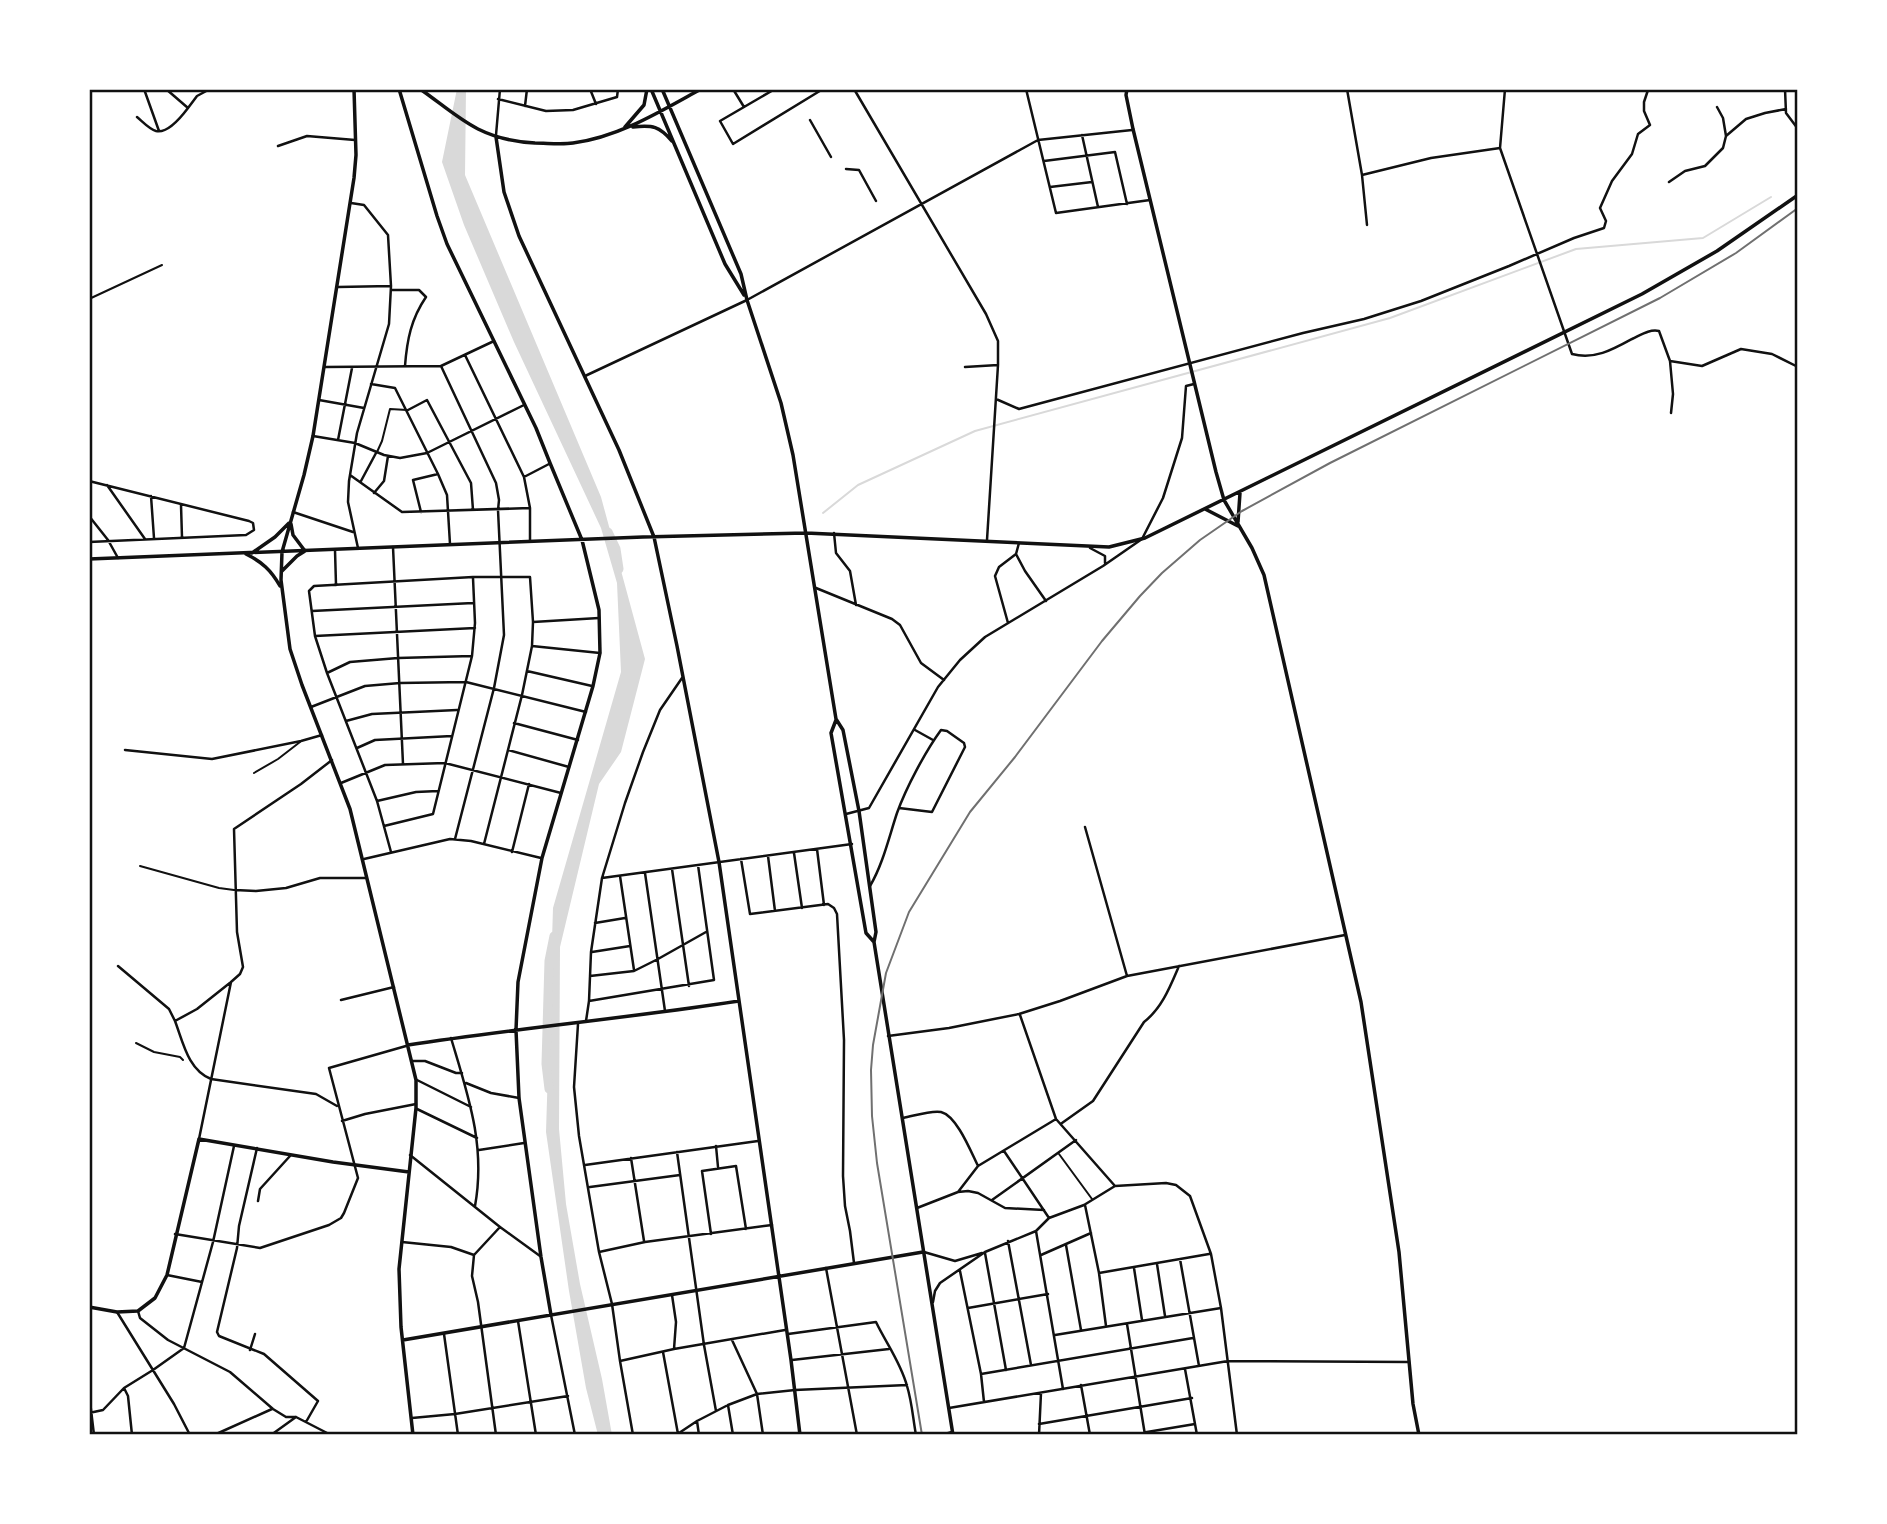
<svg xmlns="http://www.w3.org/2000/svg" width="1887" height="1524" font-family="'Varela Round',sans-serif">
  <style>
    .water { fill: #d9d9d9 }
    .lines { fill: none; stroke-linecap: round; stroke-linejoin: round }
    .stream { stroke: #d9d9d9; stroke-width: 2 }
    .river { stroke: #d9d9d9; stroke-width: 9 }
    .service { stroke: #111; stroke-width: 2 }
    .pedestrian { stroke: #111; stroke-width: 2 }
    .minor { stroke: #111; stroke-width: 2.5 }
    .tertiary { stroke: #111; stroke-width: 3.5 }
    .rail { stroke: #707070; stroke-width: 2 }
    .neatline { fill: none; stroke: #111; stroke-width: 2.5 }
  </style>
  <rect width="100%" height="100%" fill="#fff"/>
  <path class="water" d="M457,89H466L465,175L601,497L645,659L621,752L599,784L560,947L559,1129L566,1204L580,1284L602,1379L612,1435H598L586,1388L569,1291L546,1132L553,908L621,672L617,583L601,528L514,342L464,225L442,162Z"/>
  <g class="lines">
    <path class="stream" d="M823,513L858,485L975,431L1390,318L1576,249L1703,238L1771,197"/>
    <path class="river" d="M608,532L616,549L619,569
      M549,1089L546,1064L549,961L554,936"/>
    <path class="service" d="M377,452L382,441L390,409L407,410
      M254,773L278,759L300,742
      M140,866L219,888L234,890
      M1059,1154L1092,1199"/>
    <path class="pedestrian" d="M89,299L162,265
      M136,1043L154,1052L180,1057L183,1060"/>
    <path class="minor" d="M144,89L159,131
      M166,89L188,108L197,96L210,89
      M590,89L596,104
      M733,89L744,107
      M775,89L720,121L733,144L823,89
      M854,89L986,314L998,341V365L987,540
      M1026,89L1056,213L1150,200
      M1347,89L1362,175L1431,158L1500,148
      M1505,89L1500,148L1572,354C1594,360 1612,350 1632,339C1641,335 1649,329 1659,331L1670,361L1673,394L1671,413
      M1785,89L1786,113L1798,129
      M498,99L546,111L573,110L617,97L618,89
      M525,106L527,89
      M137,117C142,121 149,129 156,131C168,134 182,116 188,108
      M810,120L831,157
      M496,135L500,89
      M1082,135L1098,207
      M1726,136L1746,119L1765,113L1786,109
      M278,146L307,136L355,140
      M1044,161L1115,152L1127,204
      M846,169L859,170L876,201
      M1362,175L1367,225
      M1669,182L1685,171L1705,166L1723,148L1726,136L1723,118L1717,107
      M1050,187L1092,182
      M351,203L364,205L388,235L391,286L389,324L357,433L349,481L348,502L358,548
      M338,287L391,286
      M391,290H419L426,297C411,319 407,340 405,366
      M465,355L524,477L530,508V541
      M1670,361L1702,366L1741,349L1772,354L1798,367
      M441,366L496,483L499,500L498,510L504,635L494,688L455,839
      M325,367L441,366L494,341
      M965,367L998,365
      M585,376L747,300L1038,140L1132,130
      M371,384L395,388L438,474L447,495L450,544
      M996,399L1019,409L1303,333L1364,319L1421,301L1509,266L1574,238L1604,228L1606,221L1600,208L1612,181L1632,154L1638,134L1650,125L1644,111V102L1648,90
      M319,400L364,408
      M408,410L427,400L471,483L473,510
      M313,436L355,443L384,455L400,458L427,453L524,405
      M338,440L352,368
      M350,475L402,512L530,508
      M524,477L549,464
      M89,481L249,521L253,523L254,530L246,535L89,542
      M361,481L376,453
      M107,485L145,539
      M374,493L384,481L388,456
      M151,496L154,538
      M181,505L182,537
      M293,512L353,532
      M421,512L413,480L438,474
      M89,516L108,540L118,558
      M834,533L836,553L850,571L856,605
      M1019,543L1016,554L1025,571L1046,601
      M393,547L403,764
      M1090,548L1105,556V563
      M335,550L336,585
      M816,588L892,619L900,625L921,663L944,680
      M312,611L473,603
      M533,622L599,618
      M1008,623L995,576L999,567L1016,554
      M315,636L475,628
      M532,646L600,653
      M527,671L592,686
      M327,673L350,662L398,658L472,656
      M311,707L365,686L400,683L466,682L586,712
      M346,721L372,714L457,710
      M514,723L578,740
      M915,730L933,740
      M357,748L375,740L452,736
      M125,750L212,759L301,741L322,735
      M508,750L569,767
      M341,783L385,765L445,763L561,793
      M377,801L416,792L438,791
      M846,814L869,808L938,687L960,660L985,637L1103,566L1142,539L1163,498L1182,438L1186,386L1194,384
      M384,826L433,814L472,656L475,623L473,578
      M1085,827L1127,976
      M817,849L824,905
      M391,852L377,801L327,673L315,636L309,591L314,586L473,577H530L533,622L532,646L522,695L484,844
      M512,852L529,784
      M794,853L802,908
      M768,856L775,911
      M364,859L450,839L471,841L541,858
      M741,859L750,914L828,904L834,908L837,914L844,1040L843,1176L845,1206L850,1231L854,1263
      M672,869L689,986
      M645,873L665,1011
      M620,876L634,970
      M602,878L852,844
      M870,886C883,864 889,837 897,813C906,788 925,752 941,730L947,731L964,743L965,747L932,812L899,808
      M235,890L256,891L286,888L320,878H366
      M595,923L625,918
      M592,952L630,946
      M118,966L169,1009L175,1021
      M590,976L634,971L658,959L706,932
      M231,982L197,1009L175,1021C183,1042 188,1070 211,1079L316,1094L337,1106
      M341,1000L394,987
      M589,1001L714,980L698,865
      M1020,1015L1056,1119L1115,1186
      M586,1021L589,1001L591,952L602,878L625,803L643,752L660,710L682,678
      M578,1024L574,1087L579,1136L599,1252L612,1304L620,1361L633,1435
      M888,1036L949,1028L1019,1014L1060,1001L1127,976L1345,935
      M451,1038C468,1095 486,1146 475,1206
      M412,1061H425L456,1073H462
      M417,1080L471,1107
      M466,1083L491,1093L519,1098
      M417,1109L477,1138
      M903,1118C914,1116 931,1110 941,1112C957,1116 971,1152 978,1166
      M342,1121L365,1114L416,1104
      M1062,1123L1093,1101L1144,1022C1162,1008 1170,987 1179,966
      M199,1139L231,982L240,974L243,967L237,932L234,829L301,784L332,760
      M716,1146L718,1167
      M257,1148L239,1226L237,1248L217,1332L219,1336L264,1354L318,1401L306,1422
      M479,1150L524,1143
      M1004,1151L1049,1218
      M677,1152L704,1345L716,1411
      M410,1155L500,1227L540,1256
      M631,1158L644,1241
      M585,1165L758,1141
      M590,1187L680,1175
      M958,1192L968,1191L978,1193L1005,1208L1044,1210
      M992,1200L1076,1140
      M258,1201L260,1189L290,1156
      M1085,1205L1099,1273L1106,1326
      M917,1208L958,1192L978,1166L1056,1119
      M1036,1231L1063,1389
      M175,1234L260,1248L329,1225L341,1218L344,1213L358,1178L329,1068L406,1046
      M711,1234L702,1171L736,1166L746,1229
      M1008,1241L1031,1365
      M402,1242L451,1247L474,1255
      M1066,1245L1081,1330
      M599,1252L645,1242L772,1225
      M924,1252L955,1261L982,1253
      M985,1253L1006,1370
      M1041,1255L1091,1233
      M1180,1259L1199,1366
      M1157,1264L1165,1316
      M826,1268L857,1435
      M1134,1268L1142,1320
      M960,1271L981,1374L984,1402
      M1099,1273L1209,1254
      M167,1275L202,1282
      M672,1295L676,1322L674,1349
      M933,1302L935,1291L940,1283L985,1252L1036,1231L1049,1218L1084,1205L1115,1186L1166,1183L1176,1185L1190,1196L1211,1254L1221,1308L1237,1435
      M968,1308L1048,1294
      M138,1311L140,1318L168,1340L230,1372L273,1409L286,1417H296L331,1435
      M117,1312L174,1404L190,1435
      M551,1315L575,1435
      M518,1321L536,1435
      M1127,1324L1145,1435
      M444,1334L458,1435
      M788,1334L876,1322C886,1343 901,1363 907,1386C912,1402 913,1419 916,1435
      M1055,1335L1221,1308
      M732,1340L757,1394L763,1435
      M250,1350L255,1334
      M663,1352L678,1434
      M792,1360L889,1349
      M620,1361L674,1349L785,1330
      M1185,1369L1197,1435
      M981,1374L1193,1338
      M1081,1385L1090,1435
      M124,1388L128,1396L132,1435
      M89,1393L94,1435
      M728,1405L733,1435
      M949,1408L1228,1361L1409,1362
      M89,1413L103,1410L124,1388L153,1370L184,1348L213,1242L234,1146
      M412,1418L455,1414L568,1396
      M697,1421L699,1435
      M1039,1424L1192,1398
      M214,1435L272,1409
      M271,1435L296,1417
      M496,1435L478,1302L472,1276L474,1255L500,1227
      M676,1435L697,1421L728,1405L757,1394L795,1390L907,1385
      M941,1435L952,1432
      M1039,1435L1041,1393
      M1129,1435L1195,1424"/>
    <path class="tertiary" d="M354,89L356,155L354,178L313,436L304,475L282,552L281,580L290,649L302,685L350,809L416,1080V1108L399,1269L401,1327L413,1435
      M399,89L437,216L447,244L536,428L550,463L582,540L599,610L600,653L593,686L542,858L518,982L516,1030L519,1098L541,1257L551,1315
      M420,89C439,102 458,119 478,129C496,138 515,142 535,143C547,143 561,145 573,143C619,137 661,111 701,89
      M651,89L725,264L744,295
      M662,89L741,274L747,300L781,403L793,455L836,719L843,730L859,811L876,932L874,942L953,1435
      M1127,89L1126,95L1133,129L1216,472L1224,500L1252,548L1264,575L1361,1002L1399,1252L1413,1404L1419,1435
      M625,127L644,105L647,89
      M633,127C653,125 659,126 672,141
      M496,137L504,192L519,236L619,450L654,537L677,646L719,862L791,1360L800,1435
      M1205,509L1238,526
      M1238,522L1240,493
      M252,553L275,537L289,523
      M246,554C262,562 271,570 280,586
      M89,559L643,537L806,533L1109,547L1145,538L1642,294L1717,251L1798,195
      M282,571L297,556L305,551L293,535L291,524
      M836,720L831,733L866,933L874,942
      M408,1045C518,1028 629,1018 739,1001
      M89,1307L117,1312L138,1311L155,1298L167,1275L199,1139L333,1162L409,1172
      M403,1340L923,1252"/>
    <path class="rail" d="M922,1435L877,1163L872,1116L871,1070L873,1045L886,973L909,912L970,812L1015,757L1102,641L1140,596L1162,573L1200,540L1242,511L1330,463L1660,298L1736,253L1798,208"/>
  </g>
  <rect width="1887" height="1524" fill="none" stroke="#ffffff" stroke-width="182"/>
  <rect x="91" y="91" width="1705" height="1342" class="neatline"/>
</svg>
